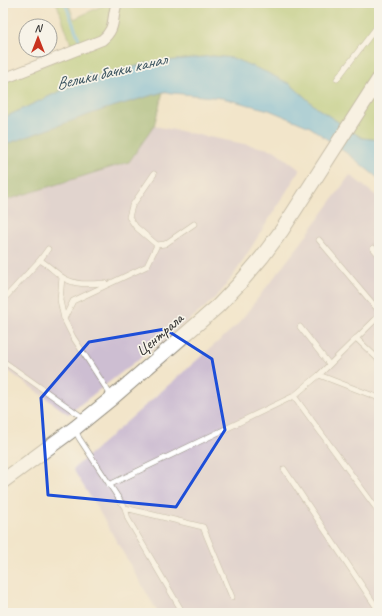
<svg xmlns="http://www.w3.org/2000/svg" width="382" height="616" font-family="Caveat,sans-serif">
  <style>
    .industrial { fill: #cdbed2 }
    .green { fill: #a8c66d; stroke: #6a784c }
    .forest { fill: #86ab60; stroke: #586b46 }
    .water { fill: #63b7df; stroke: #477185 }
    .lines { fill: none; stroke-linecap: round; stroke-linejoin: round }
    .stream { stroke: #63b7df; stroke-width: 3 }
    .service-casing { stroke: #8e887a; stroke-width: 6 }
    .minor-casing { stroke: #8e887a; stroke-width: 12 }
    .secondary-casing { stroke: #8e887a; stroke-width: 16 }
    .service { stroke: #fff; stroke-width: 5 }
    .minor { stroke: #fff; stroke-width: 10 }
    .secondary { stroke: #fff; stroke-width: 14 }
    .marked { fill: none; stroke: #1d4ed8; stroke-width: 3; stroke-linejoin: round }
    .labels { text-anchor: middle; stroke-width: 3.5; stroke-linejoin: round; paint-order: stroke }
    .street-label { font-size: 16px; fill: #2b2b2b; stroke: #f7f3e8 }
    .water-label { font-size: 17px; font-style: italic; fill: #3c5561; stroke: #f7f3e8 }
  </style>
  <rect width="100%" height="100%" fill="#f7f3e8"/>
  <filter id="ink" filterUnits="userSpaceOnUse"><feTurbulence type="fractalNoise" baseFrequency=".025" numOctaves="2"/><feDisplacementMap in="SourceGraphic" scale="8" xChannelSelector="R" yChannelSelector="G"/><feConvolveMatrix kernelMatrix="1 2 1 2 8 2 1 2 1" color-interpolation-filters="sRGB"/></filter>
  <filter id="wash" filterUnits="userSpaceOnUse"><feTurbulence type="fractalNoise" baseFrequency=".012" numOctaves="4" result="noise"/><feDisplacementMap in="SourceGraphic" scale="16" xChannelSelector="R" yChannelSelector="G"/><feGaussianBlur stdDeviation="0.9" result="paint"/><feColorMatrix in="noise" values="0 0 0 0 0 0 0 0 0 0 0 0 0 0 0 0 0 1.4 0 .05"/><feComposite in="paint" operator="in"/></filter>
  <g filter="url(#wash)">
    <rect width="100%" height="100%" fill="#f2e5ca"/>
    <path class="industrial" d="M154,126L274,150L300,170L235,273L221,292L202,310L68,414L3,367V201L129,162Z
      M350,175L379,198V613H158L99,511L73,469L237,325L301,243Z"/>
    <path class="green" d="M55,3H68L74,19L108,3H379V140L362,138L317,108L290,84L232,58L213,56L148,63L82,81L3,118V81L74,53L57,4Z"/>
    <path class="forest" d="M163,92L154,126L129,162L3,201V145L105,109Z"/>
    <path class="water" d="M213,56L232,58L266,72L290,84L317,108L362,138L379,140V179L352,157L310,127L269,110L222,98L163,92L105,109L3,145V118L82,81L148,63Z"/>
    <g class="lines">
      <path class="stream" d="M65,3L79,39
        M89,73L91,81"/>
    </g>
  </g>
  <g filter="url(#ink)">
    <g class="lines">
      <defs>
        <path id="service" d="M337,79L379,24
          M154,174L132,206L129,217L136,227L157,245
          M319,240L379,311
          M373,248L379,255
          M40,260C48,265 55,272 62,277C75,286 91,284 105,283
          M62,277L60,300L64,319
          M3,300L40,260L48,249
          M300,327L329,364
          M356,338L379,360
          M3,361L85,419
          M319,375L379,398
          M294,396L379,512
          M112,397L73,337L64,319L73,301L147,266L157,245L165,244L194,224
          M75,429L79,438L125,508L128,519L183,613
          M284,469L379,611
          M109,485L294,396L319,375L379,316
          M125,508L203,527L232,597"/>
        <path id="minor" d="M3,79L102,40C117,28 111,18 117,3"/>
        <path id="secondary" d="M3,481L75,428L112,398L218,306L239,284L262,257L282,230L379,79"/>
      </defs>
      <use href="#service" class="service-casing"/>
      <use href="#minor" class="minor-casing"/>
      <use href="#secondary" class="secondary-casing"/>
      <use href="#service" class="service"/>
      <use href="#minor" class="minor"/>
      <use href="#secondary" class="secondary"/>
    </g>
  </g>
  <path d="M0 0H382V616H0ZM165,329L212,359L225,430L176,507L48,495L41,398L89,342Z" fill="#f2e5ca" fill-opacity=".55" fill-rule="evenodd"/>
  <path class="marked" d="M165,329L212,359L225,430L176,507L48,495L41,398L89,342Z"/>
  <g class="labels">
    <g class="street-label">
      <text transform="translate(159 334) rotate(-41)" y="6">Централа</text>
    </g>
    <g class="water-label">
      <text transform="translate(111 71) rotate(-13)" y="6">Велики бачки канал</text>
    </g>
  </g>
  <rect width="382" height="616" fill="none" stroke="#f7f3e8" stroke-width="16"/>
  <g transform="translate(38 38)"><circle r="19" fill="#f7f3e8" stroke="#a5a39c"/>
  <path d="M0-3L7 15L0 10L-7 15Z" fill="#c8321e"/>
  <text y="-6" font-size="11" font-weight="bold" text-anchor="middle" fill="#2b2b2b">N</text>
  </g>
</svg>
